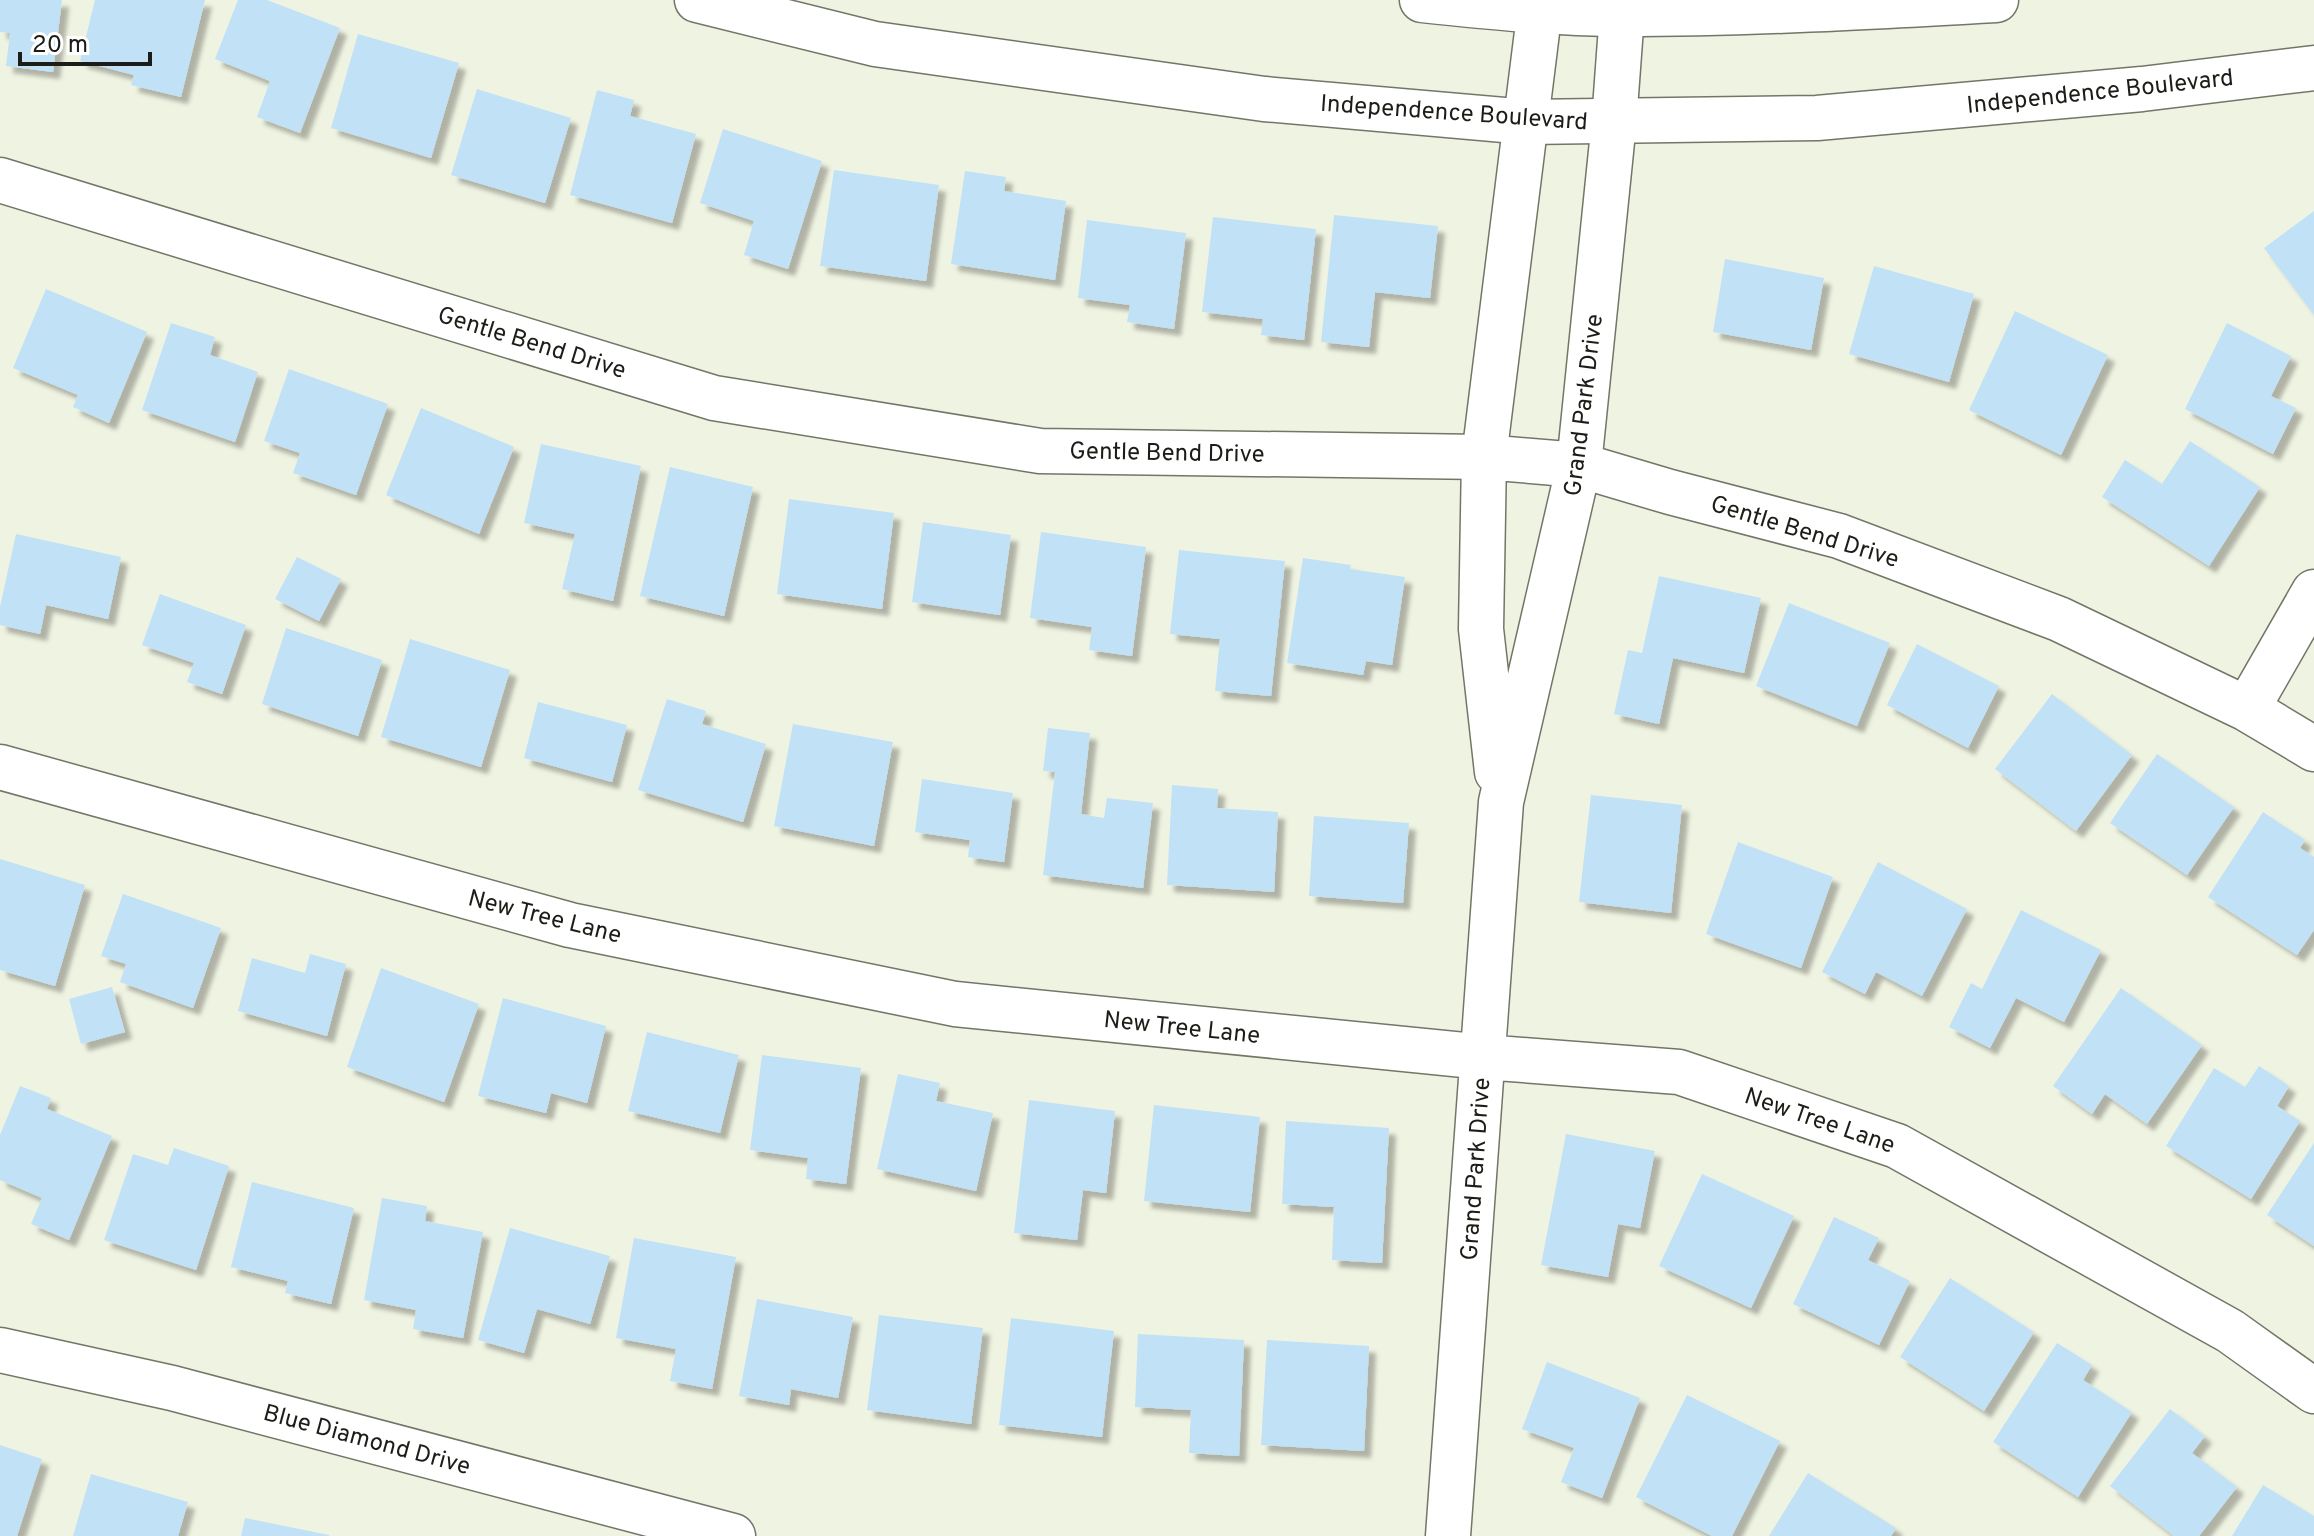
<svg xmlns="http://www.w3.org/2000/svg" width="2314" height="1536" font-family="Overpass,sans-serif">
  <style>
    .building { fill: #c1e1f7; filter: url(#shadow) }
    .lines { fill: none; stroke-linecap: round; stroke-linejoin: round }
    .street-casing { stroke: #737667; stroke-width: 47 }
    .secondary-casing { stroke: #737667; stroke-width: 47 }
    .street { stroke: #fff; stroke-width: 44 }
    .secondary { stroke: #fff; stroke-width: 44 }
    .labels { text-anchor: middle; stroke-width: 6; stroke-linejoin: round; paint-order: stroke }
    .street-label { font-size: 24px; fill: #1b1d16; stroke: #fff }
  </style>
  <defs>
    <filter id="shadow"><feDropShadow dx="7" dy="7" stdDeviation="2" flood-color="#0004"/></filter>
  </defs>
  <rect width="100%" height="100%" fill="#eff3e1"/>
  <path class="building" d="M0,0H62L53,72L6,66L10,33L0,32Z
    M95,0H205L181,97L131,85L134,75L80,61Z
    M238,0H267L340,28L300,133L257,117L270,81L215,59Z
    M358,34L459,63L431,158L331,128Z
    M477,89L571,118L545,203L451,175Z
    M597,90L634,100L630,116L696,134L672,223L570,195Z
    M723,129L822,161L788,269L744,255L754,221L700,203Z
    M834,170L939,185L926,281L820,266Z
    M965,171L1006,177L1004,191L1066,201L1055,280L951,264Z
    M2314,211V315L2264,248Z
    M1334,215L1438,226L1430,298L1375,292L1369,347L1321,342Z
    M1213,217L1316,229L1304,340L1261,335L1263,319L1202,312Z
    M1087,220L1186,233L1174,329L1127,322L1130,305L1078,298Z
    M1725,259L1824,278L1811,350L1713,332Z
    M1874,266L1974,294L1949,382L1849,354Z
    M46,289L147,332L109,423L73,407L78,395L13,368Z
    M2015,311L2108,355L2061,455L1969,410Z
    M171,323L215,337L210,355L258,372L235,442L142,410Z
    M2227,323L2291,356L2271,396L2296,408L2273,454L2185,409Z
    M289,369L388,404L356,495L293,473L300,453L264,441Z
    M421,408L514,447L479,534L386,495Z
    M2190,441L2260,487L2209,566L2102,497L2125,460L2162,484Z
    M541,444L641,466L613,601L562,589L575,534L524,523Z
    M670,467L753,487L724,616L640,596Z
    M789,499L894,513L882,609L777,594Z
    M923,522L1011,535L1000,615L912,602Z
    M1041,532L1146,547L1132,656L1089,650L1092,627L1030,618Z
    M16,534L121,557L108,619L46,605L40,634L0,625V607Z
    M1179,550L1285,561L1271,696L1215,691L1220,639L1170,634Z
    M297,557L341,579L319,621L275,599Z
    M1303,558L1351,565L1350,569L1405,577L1392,665L1366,661L1363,675L1287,663Z
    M1659,576L1761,598L1744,673L1673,658L1659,724L1614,714L1628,650L1642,653Z
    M160,594L246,625L222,694L187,682L194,663L142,645Z
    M1789,603L1890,643L1857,726L1756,686Z
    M286,628L382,660L358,736L262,704Z
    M410,639L510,670L481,767L381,737Z
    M1917,644L1999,686L1968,748L1887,705Z
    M2052,694L2132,755L2076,831L1995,769Z
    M667,699L706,711L702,724L766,744L743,822L638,790Z
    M538,702L627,725L612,782L524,758Z
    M793,724L893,742L874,846L774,826Z
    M1048,728L1090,733L1081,814L1104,818L1107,798L1153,803L1143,888L1043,875L1055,772L1043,771Z
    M2157,754L2234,807L2187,875L2110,823Z
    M922,779L1013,793L1004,862L968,857L970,840L915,832Z
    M1172,785L1218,789L1217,808L1278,812L1274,892L1167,885Z
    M1591,795L1682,805L1671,913L1579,902Z
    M2263,812L2305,840L2300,848L2314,857V930L2297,955L2208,897Z
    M1314,816L1409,823L1403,903L1309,896Z
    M1738,842L1833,877L1801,968L1706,934Z
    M0,859L85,885L55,986L0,970Z
    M1878,862L1967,909L1922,996L1876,972L1865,994L1822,972Z
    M123,894L221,928L193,1008L120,982L126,964L101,956Z
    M2021,910L2101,950L2064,1022L2016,998L1990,1048L1949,1027L1971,983L1982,989Z
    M310,954L346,964L327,1036L238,1011L252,958L305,973Z
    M381,968L479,1004L444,1102L347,1067Z
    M112,987L125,1032L81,1044L69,999Z
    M2121,988L2202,1045L2147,1124L2105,1094L2092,1114L2053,1086Z
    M503,998L606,1026L587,1103L551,1093L546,1113L478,1096Z
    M647,1032L739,1055L720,1133L628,1111Z
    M762,1055L861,1068L846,1184L806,1179L808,1158L750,1150Z
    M2259,1066L2289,1086L2277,1106L2300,1121L2251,1199L2166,1146L2214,1068L2245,1087Z
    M898,1074L940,1083L936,1101L993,1113L976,1191L877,1169Z
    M20,1086L51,1098L47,1109L112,1136L69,1240L31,1224L42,1198L0,1180V1135Z
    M1029,1100L1115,1111L1106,1193L1083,1190L1077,1240L1014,1233Z
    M1154,1105L1260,1117L1250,1212L1144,1201Z
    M1286,1121L1389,1128L1382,1263L1332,1260L1334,1207L1282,1204Z
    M1566,1134L1655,1151L1640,1228L1618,1224L1608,1277L1541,1265Z
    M2314,1143V1246L2267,1215Z
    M174,1148L229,1166L196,1270L104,1240L133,1154L168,1165Z
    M1702,1174L1794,1216L1751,1308L1659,1266Z
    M252,1182L354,1208L331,1304L285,1293L288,1281L231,1267Z
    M382,1198L427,1206L425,1221L483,1232L463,1338L413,1329L416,1310L364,1300Z
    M1834,1217L1879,1238L1868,1260L1910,1281L1879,1345L1793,1304Z
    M510,1228L610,1256L590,1324L537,1309L524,1353L478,1340Z
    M634,1238L736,1257L712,1389L670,1381L676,1349L616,1338Z
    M1950,1278L2034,1332L1984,1411L1900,1357Z
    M757,1299L853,1317L838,1398L791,1389L789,1405L739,1396Z
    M879,1315L983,1328L971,1424L867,1410Z
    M1011,1318L1114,1331L1102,1437L999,1425Z
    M1138,1334L1244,1340L1239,1456L1189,1453L1191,1410L1135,1407Z
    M1267,1340L1369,1346L1364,1451L1261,1445Z
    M2057,1343L2092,1365L2083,1380L2132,1412L2078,1497L1993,1442Z
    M1547,1362L1640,1398L1602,1498L1561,1482L1574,1448L1522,1429Z
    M1687,1395L1780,1441L1732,1536H1712L1636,1497Z
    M2170,1409L2205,1436L2192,1453L2237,1487L2199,1536H2174L2110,1486Z
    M0,1445L42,1459L17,1536H0Z
    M1808,1473L1896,1528L1891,1536H1769Z
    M91,1474L188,1502L178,1536H73Z
    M2263,1485L2314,1516V1536H2232Z
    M245,1518L329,1535V1536H241Z"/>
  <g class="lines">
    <defs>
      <path id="street" d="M0,180L714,398L1040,451L1484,457L1579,465L1670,492L1839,536L2059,619L2247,709L2314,749
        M2247,709L2314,592
        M0,767L570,925L955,1004L1484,1057L1679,1072L1897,1146L2230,1331L2314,1391
        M1497,772L1481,629L1484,457L1541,0
        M0,1350L172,1388L733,1536
        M1448,1536L1501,802L1579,465L1614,122L1623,0"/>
      <path id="secondary" d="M697,0L875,44L1264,99L1527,122L1817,118L2142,89L2314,68
        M1422,0C1489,7 1556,14 1623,14C1748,14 1872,7 1996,0"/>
    </defs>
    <use href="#street" class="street-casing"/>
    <use href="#secondary" class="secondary-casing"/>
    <use href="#street" class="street"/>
    <use href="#secondary" class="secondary"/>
  </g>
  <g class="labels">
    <g class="street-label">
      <text transform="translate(2100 91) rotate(-6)" y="8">Independence Boulevard</text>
      <text transform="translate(1454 112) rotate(4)" y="8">Independence Boulevard</text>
      <text transform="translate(532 342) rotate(17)" y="8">Gentle Bend Drive</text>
      <text transform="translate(1583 405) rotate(-83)" y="8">Grand Park Drive</text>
      <text transform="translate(1167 452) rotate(1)" y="8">Gentle Bend Drive</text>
      <text transform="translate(1805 531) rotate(17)" y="8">Gentle Bend Drive</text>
      <text transform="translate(545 916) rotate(14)" y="8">New Tree Lane</text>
      <text transform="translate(1182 1027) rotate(6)" y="8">New Tree Lane</text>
      <text transform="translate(1820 1120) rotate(19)" y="8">New Tree Lane</text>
      <text transform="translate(1475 1169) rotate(-86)" y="8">Grand Park Drive</text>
      <text transform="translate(367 1439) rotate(15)" y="8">Blue Diamond Drive</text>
    </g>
  </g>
  <path d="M20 52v12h130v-12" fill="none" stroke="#1b1d16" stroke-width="4"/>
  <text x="32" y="52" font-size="24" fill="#1b1d16" stroke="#ffffff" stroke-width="6" paint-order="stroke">20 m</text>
</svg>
